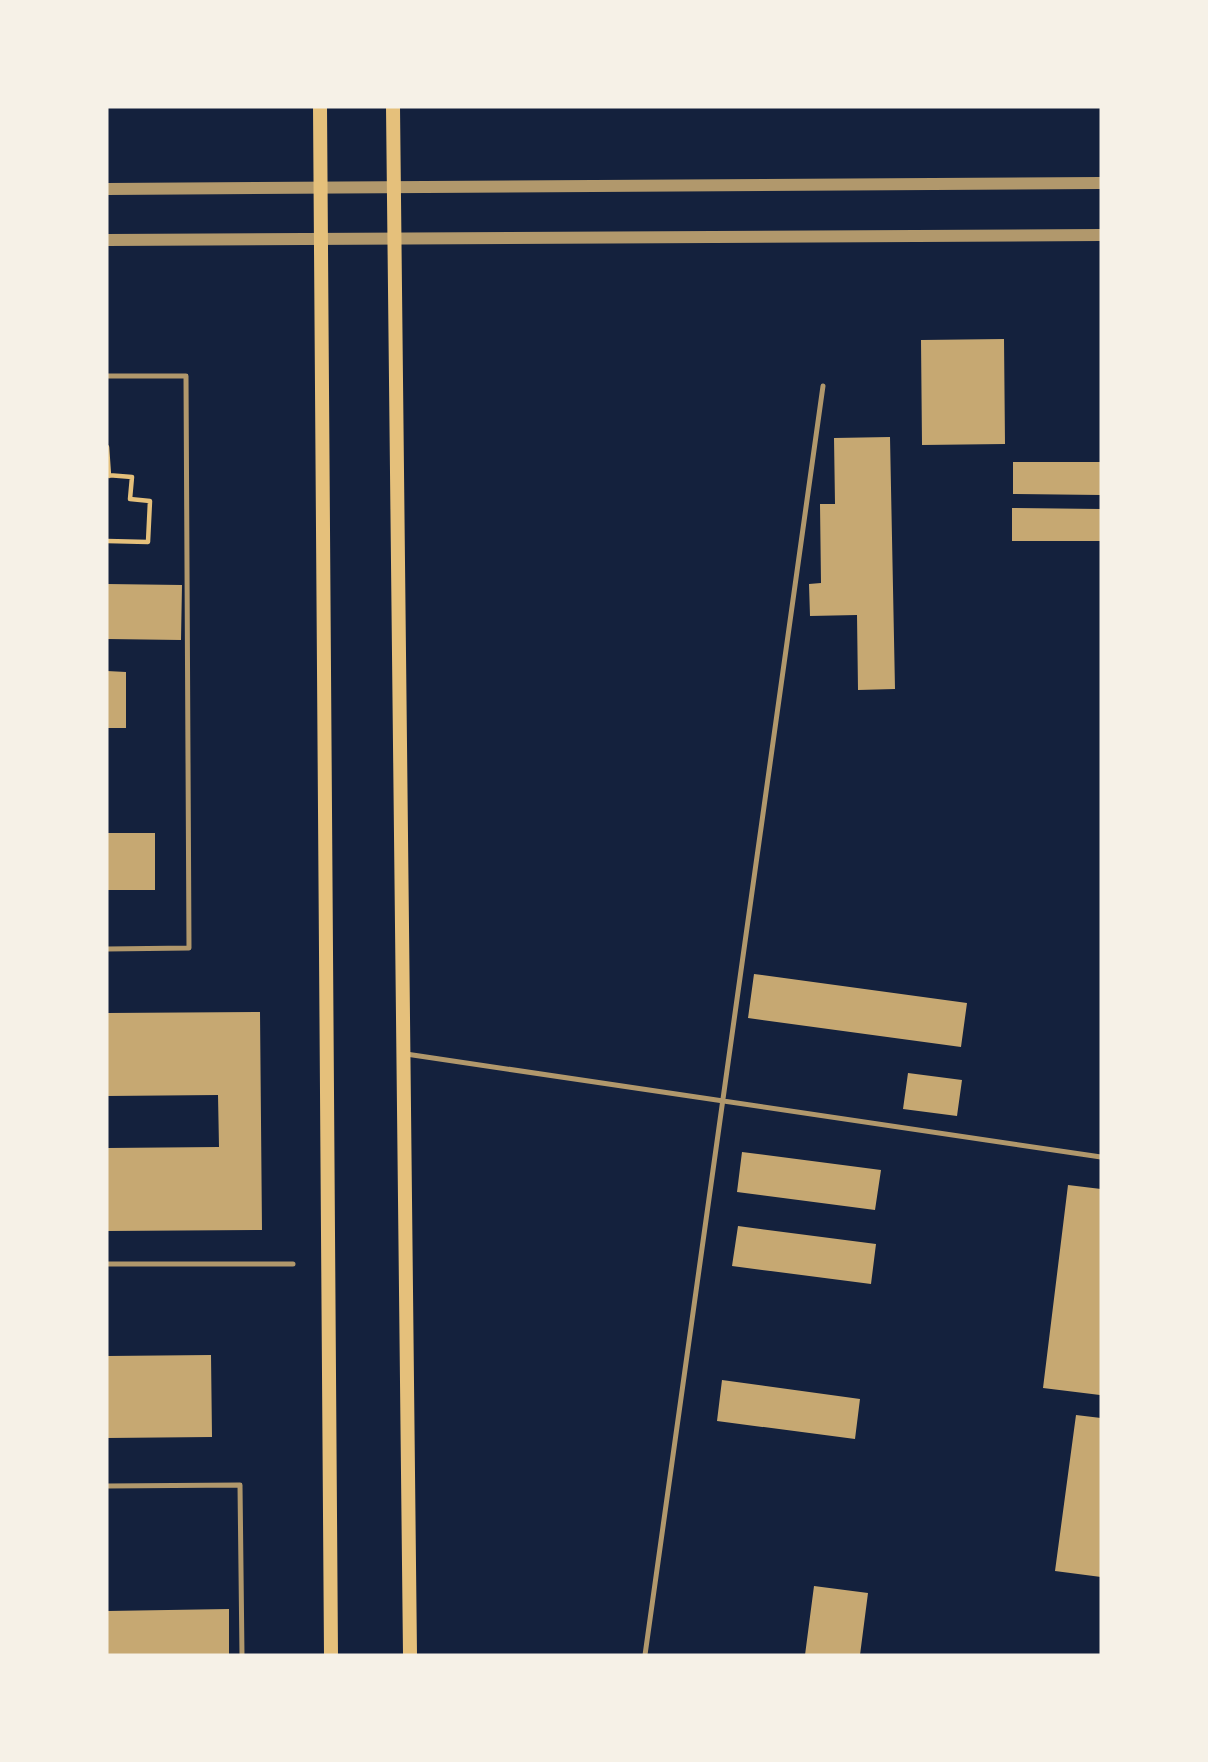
<svg xmlns="http://www.w3.org/2000/svg" width="1208" height="1762" font-family="'Roboto Condensed',sans-serif">
  <style>
    .building { fill: #c6a872 }
    .lines { fill: none; stroke-linecap: round; stroke-linejoin: round }
    .path { stroke: #e5c07b; stroke-width: 4.5 }
    .service { stroke: #b1986c; stroke-width: 5 }
    .tertiary { stroke: #b1986c; stroke-width: 12 }
    .secondary { stroke: #e5c07b; stroke-width: 14 }
  </style>
  <rect width="100%" height="100%" fill="#14213d"/>
  <path class="building" d="M1004,339L1005,444L922,445L921,340Z
    M890,437L895,689L858,690L857,615L810,616L809,584L821,583L820,504H835L834,438Z
    M1013,462H1101V495L1013,494Z
    M1012,508L1101,509V541H1012Z
    M107,584L182,585L181,640L107,639Z
    M107,671L126,672V728H107Z
    M107,833H155V890H107Z
    M754,974L967,1003L961,1047L748,1018Z
    M260,1012L262,1230L107,1231V1148L219,1147L218,1095L107,1096V1013Z
    M908,1073L962,1080L957,1116L903,1109Z
    M742,1152L881,1170L875,1210L737,1192Z
    M1068,1185L1101,1189L1100,1395L1043,1388Z
    M738,1226L876,1244L871,1284L732,1266Z
    M211,1355L212,1437L107,1438V1356Z
    M722,1380L860,1399L855,1439L717,1421Z
    M1076,1415L1101,1418V1577L1055,1571Z
    M814,1586L868,1593L860,1655H805Z
    M229,1609V1655H107V1611Z"/>
  <g class="lines">
    <path class="path" d="M107,447L109,476
      M107,475L132,477L130,499L150,501L148,542L107,541"/>
    <path class="service" d="M107,376H186L189,948L107,949
      M406,1054L1101,1157
      M107,1264H293
      M107,1486L240,1485L242,1655
      M645,1655L823,386"/>
    <path class="tertiary" d="M107,189L1101,183
      M107,240L1101,235"/>
    <path class="secondary" d="M320,107L331,1655
      M393,107L410,1655"/>
  </g>
  <rect width="1208" height="1762" fill="none" stroke="#f6f1e7" stroke-width="217"/>
</svg>
